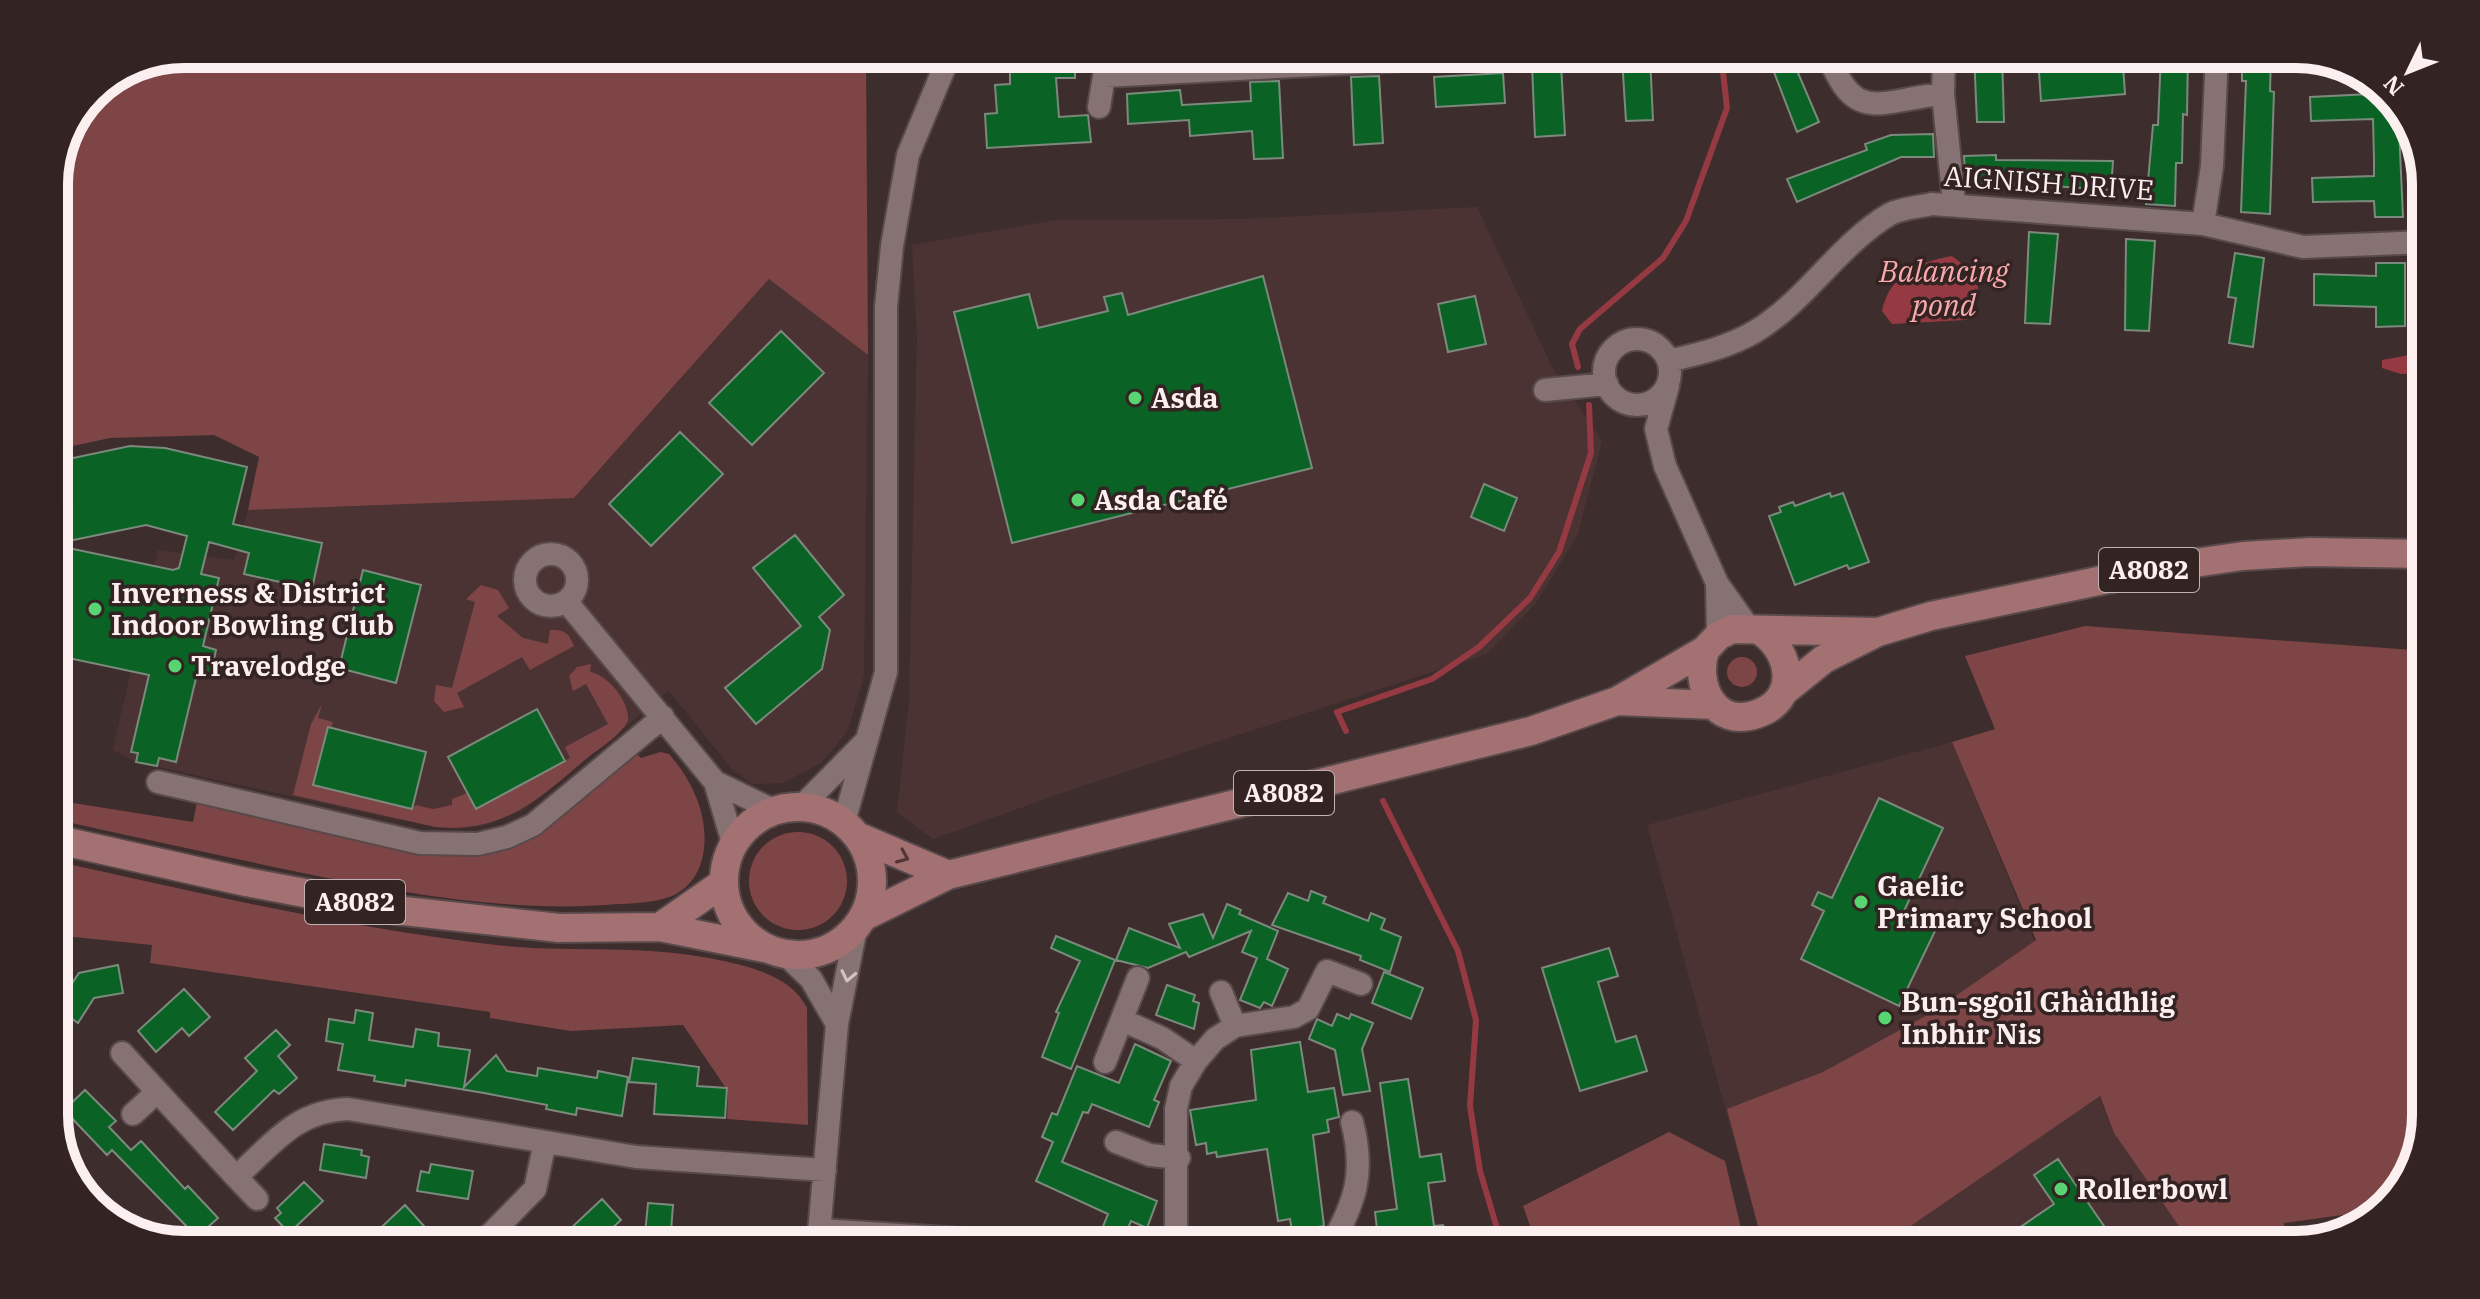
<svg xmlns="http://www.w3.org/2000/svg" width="2480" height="1299" font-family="'IBM Plex Serif',serif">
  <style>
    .built { fill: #4c3333 }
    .green { fill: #7e4547 }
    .water { fill: #953a42 }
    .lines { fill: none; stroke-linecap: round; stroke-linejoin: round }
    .stream { stroke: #953a42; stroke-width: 6 }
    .building { fill: #0a6225; stroke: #7c8a7d; stroke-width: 2 }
    .minor-casing { stroke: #58494a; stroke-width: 26 }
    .major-casing { stroke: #58494a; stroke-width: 32 }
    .minor { stroke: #867272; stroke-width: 22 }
    .major { stroke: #a47173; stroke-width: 28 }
    .oneway { stroke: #503637 }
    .oneway2 { stroke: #d2c3c3 }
    .poi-dot { fill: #58d570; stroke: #342323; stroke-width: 3 }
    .labels { text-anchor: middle; stroke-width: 7; stroke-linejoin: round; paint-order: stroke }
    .shield { fill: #342323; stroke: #bfb2b2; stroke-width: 2 }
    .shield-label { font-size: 26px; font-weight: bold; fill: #fbefef }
    .street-label { font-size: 28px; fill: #fbefef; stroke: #342323 }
    .poi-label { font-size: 28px; font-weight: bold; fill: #fbefef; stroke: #342323; text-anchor: start }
    .water-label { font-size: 30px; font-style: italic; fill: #f8aaac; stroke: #342323 }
    .rim { fill: none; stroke: #fbefef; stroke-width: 10 }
  </style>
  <rect width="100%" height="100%" fill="#3e2d2d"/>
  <path class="built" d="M1477,207L1552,367L1602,441L1578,534L1536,603L1487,654L1076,788L933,839L897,812L909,702L917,336L912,245L1056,220L1245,219Z
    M769,279L868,355L864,676L848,731L821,763L783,783L752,784L731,768L669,691L525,809L483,826L459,829L395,819L136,762L113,750L158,550L234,560L248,510L574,498Z
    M1952,742L2114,1133L2192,1245H1763L1647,825Z"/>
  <path class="green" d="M184,54H866L868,355L769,279L574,498L248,510L259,457L214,435L110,438L54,450V176L92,92Z
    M481,585L498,590L509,608L497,616L523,638L548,644L550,630C565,630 568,632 574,646L530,670L522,657L457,693L464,707L444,712L434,701L436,685L452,688L475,602L466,599Z
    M2085,626L2426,651V1115L2412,1173L2378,1210L2284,1223L2287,1245H2192L2114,1133L2100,1096L1883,1245H1763L1727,1109L1823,1072L1931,1013L2036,940L1952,742L1995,729L1965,656Z
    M1727 672a15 15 0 1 1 30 0a15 15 0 1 1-30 0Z
    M591,664L590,672C608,675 630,702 628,721C620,736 601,747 587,758C538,800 504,833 435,827L293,795L311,724L322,704L318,718L333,722L313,785L411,809L416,805L433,809L452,805V799L467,793L476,809L570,758L565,747L608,724L586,684L573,691L569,676L577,667Z
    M660,752L669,754C691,779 708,813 704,848C702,869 692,887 672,896C653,904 627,903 606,905C504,912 398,892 298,872C217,855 135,837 54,819V800L193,822L197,802L401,849L462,856L487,853L545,830L636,753L641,758Z
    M749 881a49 49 0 1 1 98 0a49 49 0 1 1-98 0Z
    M54,861C201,893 347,928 496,945C568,953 643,944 714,959C748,966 791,975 807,1008L808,1125L727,1119L728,1091L683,1025L571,1031L490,1018V1012L150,963L152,945L54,935Z
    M1669,1132L1725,1161L1745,1245H1537L1523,1206Z
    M63,1149L138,1234L126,1231L76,1187Z"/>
  <path class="water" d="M1952,256C1977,274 1990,293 1966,320L1892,324L1882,311C1890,274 1918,262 1952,256Z
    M2426,352V373L2401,374L2382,368V360Z"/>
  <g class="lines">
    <path class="stream" d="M1578,367L1572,344L1580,329L1663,258L1686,221L1727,108L1721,54
      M1346,731L1337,712L1432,679L1479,647L1530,598L1559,552L1591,453L1589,405
      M1383,801L1458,951L1476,1020L1470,1106L1480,1171L1502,1245"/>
  </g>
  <path class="building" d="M1010,54H1075V78H1056L1059,117L1088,115L1091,142L987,148L985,114L997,113L995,85L1010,84Z
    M1767,54H1790L1819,122L1797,132Z
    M1974,54H2002L2004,122H1977Z
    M2161,54H2188L2187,115L2183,114L2182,163H2176L2175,206L2146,204L2153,125H2158Z
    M2242,54H2271L2270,91L2274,92L2270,214L2241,212L2246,81H2242Z
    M1650,56L1653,120L1626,121L1622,58Z
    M1561,64L1565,135L1535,137L1532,65Z
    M2123,65L2125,94L2041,101L2039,72Z
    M1503,73L1505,103L1436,107L1434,77Z
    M1379,76L1383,143L1354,145L1351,77Z
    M1279,81L1283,158L1254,159L1252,131L1190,136L1189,120L1128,124L1127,94L1180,90L1182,105L1251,101L1250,82Z
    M2370,82L2398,107L2403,217H2375L2374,201L2313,202L2312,178L2374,176V160L2373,119L2311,121L2310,97L2371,94Z
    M1933,134L1934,157H1901L1797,202L1787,179L1867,150L1865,144L1891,135Z
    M1996,155V160L2113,161L2111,190L2052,186L2014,189V183L1966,184L1964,156Z
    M2029,232L2058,234L2050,324L2025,323Z
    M2126,239L2155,241L2149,331L2125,330Z
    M2235,253L2264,258L2253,347L2229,343L2236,298L2228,297Z
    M2376,263H2405V326L2376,327V307L2314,305V274L2376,276Z
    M1263,276L1312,468L1012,543L954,312L1029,294L1038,328L1108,311L1104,297L1122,293L1128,315Z
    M1475,296L1486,344L1448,352L1438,304Z
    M781,331L824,373L752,445L709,403Z
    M680,432L723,474L651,546L609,504Z
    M130,446L165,448L247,467L233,524L322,543L312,589L244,574L249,553L209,542L201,574L219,578L203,646L216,650L210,677L197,674L176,762L159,758L157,766L136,762L138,753L131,752L149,675L54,655V545L173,570L179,568L187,536L146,525L54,544V462Z
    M1484,484L1517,498L1504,531L1471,517Z
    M1830,493L1831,497L1843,493L1869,562L1849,569L1847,565L1795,585L1769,516L1781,512L1779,507L1793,502L1795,506Z
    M795,535L844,595L819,617L830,630L822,669L756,724L725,688L801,626L753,568Z
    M363,570L421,585L396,683L339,668Z
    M537,709L565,761L476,809L448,757Z
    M328,727L426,752L412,809L313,785Z
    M1879,798L1943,828L1903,913L1936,929L1899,1006L1801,959L1824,911L1812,905L1818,892L1832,898Z
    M1311,891L1326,897L1323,903L1368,921L1371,913L1385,919L1381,929L1401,937L1390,972L1360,960L1361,956L1272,925L1288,893L1308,901Z
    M1227,904L1241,910L1239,914L1278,931L1267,959L1288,969L1272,1006L1264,1002L1260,1008L1240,1000L1257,958L1242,952L1251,931L1189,957L1186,952L1148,968L1116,960L1129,928L1180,948L1169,924L1203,914L1213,938Z
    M1056,936L1115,960L1071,1069L1042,1057L1059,1013L1056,1012L1080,961L1051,948Z
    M1609,948L1618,976L1598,982L1616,1042L1636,1036L1647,1071L1580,1091L1542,968Z
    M118,965L123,993L94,998L78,1023L71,1018L54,1045V1010L79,973Z
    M1384,972L1423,988L1411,1019L1372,1003Z
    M1167,985L1195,995L1193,1001L1199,1003L1194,1029L1156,1015Z
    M184,989L210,1017L189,1036L182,1028L156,1052L138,1031Z
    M356,1010L373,1013L369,1040L413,1047L416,1029L439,1033L438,1046L470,1050L464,1087L496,1055L507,1071L537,1076L538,1068L597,1078L598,1071L628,1077L622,1116L577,1108L576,1115L546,1109L547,1105L484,1093L406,1080L405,1086L374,1081L375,1076L338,1070L343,1044L326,1041L329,1019L354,1023Z
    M1337,1014L1349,1019L1351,1014L1373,1023L1362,1049L1370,1091L1343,1095L1335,1050L1309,1039L1317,1019L1332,1026Z
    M276,1030L290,1045L278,1056L297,1078L279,1094L274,1090L233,1130L215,1112L257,1071L245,1058Z
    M1300,1042L1308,1092L1334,1088L1339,1117L1327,1120L1329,1132L1313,1135L1324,1226L1292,1231L1290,1219L1278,1221L1267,1149L1217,1157L1216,1152L1207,1154L1206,1143L1196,1145L1190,1110L1256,1100L1251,1050Z
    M1135,1044L1171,1061L1154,1100L1159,1102L1149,1127L1092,1104L1088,1113L1083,1112L1062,1162L1157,1201L1147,1228L1131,1221L1124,1237L1102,1229L1108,1214L1036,1181L1053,1142L1042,1137L1052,1113L1057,1115L1077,1066L1119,1083Z
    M633,1058L699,1067L697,1086L727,1088L725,1118L654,1114L656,1084L629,1082Z
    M1408,1079L1420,1157L1441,1154L1445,1181L1428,1183L1434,1226L1443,1225L1445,1245H1379L1375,1212L1397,1209L1380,1083Z
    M85,1090L116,1121L109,1127L131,1150L141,1141L185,1189L188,1186L218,1218L197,1237L112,1150L107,1155L64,1110Z
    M324,1144L362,1150L361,1155L369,1157L366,1178L320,1170Z
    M2058,1159L2117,1245H1994L2054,1204L2034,1175Z
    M431,1164L473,1171L468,1199L417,1191L421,1171L429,1173Z
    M304,1182L323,1201L289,1233L275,1218L281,1213L277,1208Z
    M602,1199L621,1220L594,1245H564L575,1235L570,1229Z
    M648,1203L673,1205L671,1231L702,1234V1245H644Z
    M405,1205L432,1235L421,1245H380L372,1236Z"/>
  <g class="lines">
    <defs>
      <path id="minor" d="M1828,54C1855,127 1882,99 1943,94L1954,203
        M1943,94L1944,54
        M1099,107L1104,76L1521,54
        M2203,224L2212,166L2217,54
        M1604 372a33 33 0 1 1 66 0a33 33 0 1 1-66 0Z
        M1668,361C1699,354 1729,347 1756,331C1807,300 1838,245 1890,214C1902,208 1919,207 1932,204L2203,224L2303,247L2426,242
        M1668,386L1656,429L1665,466L1717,583L1749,628
        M1545,390L1607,384
        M525 580a26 26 0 1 1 52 0a26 26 0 1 1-52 0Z
        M1717,583L1718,636
        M566,601L715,782L733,843
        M158,782L420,843L478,844L507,837L533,825L663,717
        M715,782L773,810
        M802,806L867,740
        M844,822L886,672V307L892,246L908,155L950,54
        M786,955L811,979L837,1024
        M1221,992L1235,1026
        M1122,1020L1162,1038L1196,1061
        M122,1053L236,1177C274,1143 295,1111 348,1109L636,1157L825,1170
        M1105,1062L1138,978
        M133,1114L157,1092
        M1116,1142L1150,1155L1179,1158
        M236,1177L257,1199
        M820,1230L1056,1245
        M480,1245L535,1189L545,1142
        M818,1245L837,1024L856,928
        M1176,1245V1109L1181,1086L1196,1061L1215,1039L1235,1026L1294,1017L1308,1009L1327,971L1361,984
        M1331,1245C1356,1201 1365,1172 1352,1122"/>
      <path id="major" d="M1705,650C1694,685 1714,729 1757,714C1799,700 1792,653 1762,632
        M1783,692L1824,659L1878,632L1931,616L2160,568L2243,556L2310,552L2426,554
        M1618,701L1714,705
        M724 881a74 74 0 1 1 148 0a74 74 0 1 1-148 0Z
        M859,837L948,875
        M54,839L246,882L395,910L559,928L660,927L764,948
        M863,917L948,875L1531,731L1617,701L1705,650L1718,636L1732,629L1878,632
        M660,927L723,883"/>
    </defs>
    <use href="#minor" class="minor-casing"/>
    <use href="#major" class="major-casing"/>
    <use href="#minor" class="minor"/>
    <use href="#major" class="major"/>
  </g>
  <defs><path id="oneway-chevron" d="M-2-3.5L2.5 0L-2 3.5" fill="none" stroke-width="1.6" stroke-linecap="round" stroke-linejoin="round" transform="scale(2)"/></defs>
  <use class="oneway" href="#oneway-chevron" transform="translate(903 857) rotate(23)"/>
  <use class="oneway2" href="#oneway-chevron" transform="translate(848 976) rotate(102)"/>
  <g class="poi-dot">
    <circle cx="1135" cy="398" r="8"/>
    <circle cx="1078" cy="500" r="8"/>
    <circle cx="95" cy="609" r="8"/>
    <circle cx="175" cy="666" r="8"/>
    <circle cx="1861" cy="902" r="8"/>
    <circle cx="1885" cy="1018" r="8"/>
    <circle cx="2061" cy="1189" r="8"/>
  </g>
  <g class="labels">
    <g class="shield">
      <rect x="2099" y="548" width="100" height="44" rx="6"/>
      <rect x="1234" y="771" width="100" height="44" rx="6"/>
      <rect x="305" y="880" width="100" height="44" rx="6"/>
    </g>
    <g class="shield-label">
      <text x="2149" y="579">A8082</text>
      <text x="1284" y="802">A8082</text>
      <text x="355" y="911">A8082</text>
    </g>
    <g class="street-label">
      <text transform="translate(2049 183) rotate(4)" y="10">AIGNISH DRIVE</text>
    </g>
    <g class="poi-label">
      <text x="1151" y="408">Asda</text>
      <text x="1094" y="510">Asda Café</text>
      <text x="111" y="603">Inverness &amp; District<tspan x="111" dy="32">Indoor Bowling Club</tspan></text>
      <text x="191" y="676">Travelodge</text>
      <text x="1877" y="896">Gaelic<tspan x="1877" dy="32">Primary School</tspan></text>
      <text x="1901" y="1012">Bun-sgoil Ghàidhlig<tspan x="1901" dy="32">Inbhir Nis</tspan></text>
      <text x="2077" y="1199">Rollerbowl</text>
    </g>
    <g class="water-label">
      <text x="1944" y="282">Balancing<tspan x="1944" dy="34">pond</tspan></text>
    </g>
  </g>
  <path d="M0 0H2480V1299H0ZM184 68H2296A116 116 0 0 1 2412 184V1115A116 116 0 0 1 2296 1231H184A116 116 0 0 1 68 1115V184A116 116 0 0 1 184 68Z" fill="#342323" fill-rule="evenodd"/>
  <path class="rim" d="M184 68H2296A116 116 0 0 1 2412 184V1115A116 116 0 0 1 2296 1231H184A116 116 0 0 1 68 1115V184A116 116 0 0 1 184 68Z"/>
  <g transform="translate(2408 72) rotate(227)" stroke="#342323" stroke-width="6" paint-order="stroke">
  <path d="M0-6L14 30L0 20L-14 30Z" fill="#fbefef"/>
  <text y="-12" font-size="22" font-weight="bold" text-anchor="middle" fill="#fbefef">N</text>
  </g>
</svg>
